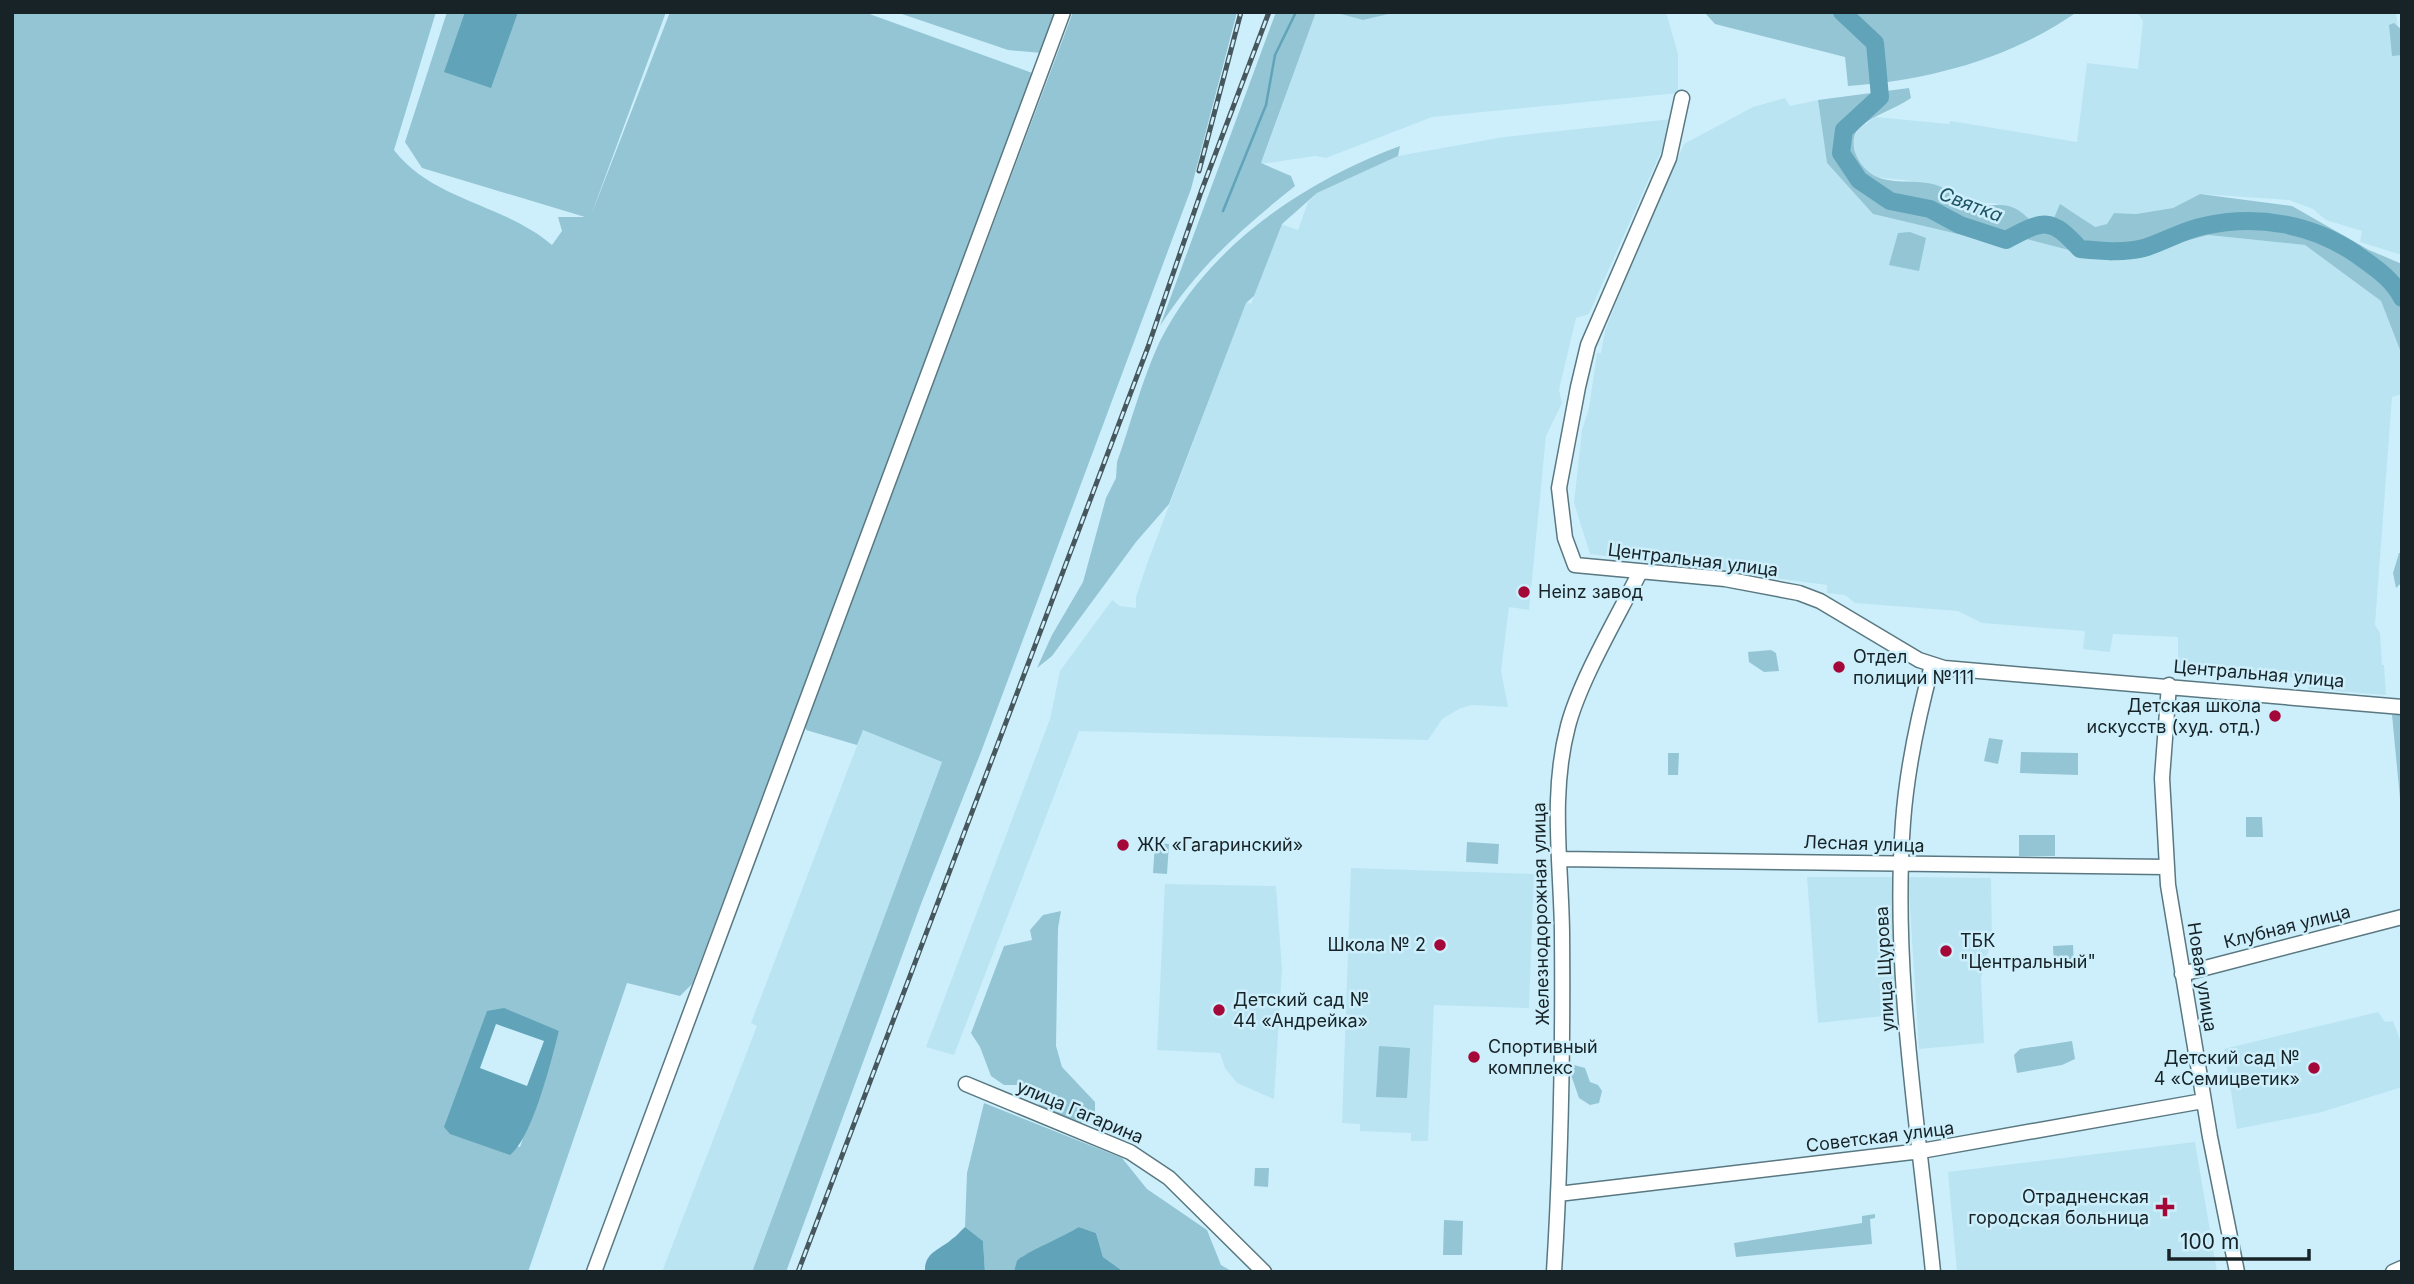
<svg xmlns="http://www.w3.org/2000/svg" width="2414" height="1284" font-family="Inter,sans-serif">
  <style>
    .built { fill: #bae4f2 }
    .green { fill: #94c5d4; fill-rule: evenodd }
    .water { fill: #61a3b8; fill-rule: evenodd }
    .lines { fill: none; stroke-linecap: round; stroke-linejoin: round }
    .stream { stroke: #61a3b8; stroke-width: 2.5 }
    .river { stroke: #61a3b8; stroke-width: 18 }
    .minor-casing { stroke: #597881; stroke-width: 17 }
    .minor { stroke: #fff; stroke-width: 14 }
    .rail-casing { stroke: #46575d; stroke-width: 5 }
    .rail { stroke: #cdeffb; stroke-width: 2.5; stroke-dasharray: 8; stroke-linecap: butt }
    .poi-dot { fill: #a40839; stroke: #cdeffb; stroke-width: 2.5 }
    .labels { text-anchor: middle; stroke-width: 5; stroke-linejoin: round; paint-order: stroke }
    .street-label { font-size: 18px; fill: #172327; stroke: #cdeffb }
    .poi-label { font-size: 18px; fill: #172327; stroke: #cdeffb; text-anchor: start }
    .water-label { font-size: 19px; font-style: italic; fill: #1c5463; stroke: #cdeffb }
  </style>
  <rect width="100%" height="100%" fill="#cdeffb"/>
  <path class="built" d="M1316,12H1333L1363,20L1397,12H1666L1678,54V93L1432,117L1326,158L1315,156L1261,164Z
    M2137,12H2396L2402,61V255L2360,242L2362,231L2326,220L2313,209L2289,200L2200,194L2173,208L2136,214L2114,213L2107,224L2094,227L2068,209L2054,218L2030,220L1994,203H1973L1930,183L1876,177L1864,169L1856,155L1853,141L1858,129L1876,117L1949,124L1951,121L2077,142L2087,63L2138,69L2143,21Z
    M1785,98L1790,106L1818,100L1827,163L1873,214L2003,245L2026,239L2111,261L2208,235L2305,245L2381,301L2402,355V394L2392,397L2375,625L2380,633L2382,665H2384L2386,695L2308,689L2309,679L2178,669V637L2113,634L2110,652L2083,649L2085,631L1982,623L1958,611L1855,603L1845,595L1827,593V585L1590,554L1574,503L1582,430L1589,408L1597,353H1601L1605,331L1643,235L1684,144L1753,107Z
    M1672,119V127L1589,314L1576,318L1559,390L1562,403L1546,436L1529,610L1509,607L1501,671L1508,707L1471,705L1459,709L1442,719L1428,740L1079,731L954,1055L926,1047L1050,719L1060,671L1112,600L1120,606L1136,608V597L1147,564L1246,302L1251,304L1281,224L1298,230L1308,202L1317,193L1398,156L1504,137Z
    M863,730L942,762L752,1272H662L757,1026L751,1023Z
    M1351,868L1534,874L1529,1008L1434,1005L1428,1141H1411V1133L1360,1131V1124L1342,1123Z
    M1807,877H1893L1902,1014L1818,1023Z
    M1908,877L1991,878L1992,938L1981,978L1984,1043L1919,1049Z
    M1165,884L1276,886L1282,969L1274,1099L1237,1083L1225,1068L1220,1053L1157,1050Z
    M2378,1012L2385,1022L2393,1021L2402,1045V1087L2322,1112L2237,1129L2224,1049Z
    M2195,1142L2217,1272H1957L1948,1172Z"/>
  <path class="green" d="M12,12H436L394,150C433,201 505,204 552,245L562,231L558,217H585L422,168L405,142L447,12H666L590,218L670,12H864L1035,74L692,984L680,996L627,983L528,1272H12ZM487,1012L559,1031L520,1147L445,1127Z
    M896,12H1060L1042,53L1008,50Z
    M1073,12H1237L1191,189L981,752L921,904L786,1272H752L942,762L863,730L857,745L806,730L805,724Z
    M1276,12H1316L1261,163L1291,176L1295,186C1240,230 1198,267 1160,326Z
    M1333,12H1397L1363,20Z
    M1699,12H2077C2009,59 1930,80 1848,86L1845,57L1715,24L1705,13Z
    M2394,23L2402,30V55L2392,56L2389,25Z
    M1909,88L1911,98C1896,109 1875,114 1860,127C1845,142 1859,168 1875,176C1891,184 1911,180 1928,183C1944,185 1957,198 1972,203C1997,210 2006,196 2030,220L2054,218L2060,204L2095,227L2107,224L2114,213L2136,214L2173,208L2200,194L2292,206L2369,250L2402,264V355L2381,301L2305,245L2208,235L2111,261L2026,239L2004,245L1873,214L1827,163L1818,100Z
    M1400,146L1398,156L1317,193L1282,224L1254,296L1246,303L1169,504L1136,542L1052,656L1037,668L1052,635L1083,582L1106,498L1116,478L1117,462C1131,423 1142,379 1160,341C1208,246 1303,182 1400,146Z
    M1910,232L1926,238L1919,271L1889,265L1898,233Z
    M2399,553H2402V582L2396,588L2393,573Z
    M1771,650L1776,653L1779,671L1764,672L1749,662L1748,652Z
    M2392,715H2402V809H2401Z
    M1989,738L2003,740L1998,764L1984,761Z
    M2021,752L2078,753V775L2020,773Z
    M1668,753H1679L1678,775H1668Z
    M2246,817H2262L2263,837H2246Z
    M2019,835H2055V856H2019Z
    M1467,842L1499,844L1498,864L1466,862Z
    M1155,843L1169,844L1167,874L1153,873Z
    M1061,911L1058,928L1056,1046L1062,1067L1095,1102V1113L1078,1125L1041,1108L1031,1090L1020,1085H1004L991,1076L980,1047L971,1033L1004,946L1032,940L1030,930L1043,915Z
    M2073,945L2074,966L2054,967L2053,946Z
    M2072,1041L2075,1059L2062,1065L2017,1073L2014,1055L2020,1049Z
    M1379,1046L1410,1048L1407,1098L1376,1097Z
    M1574,1065L1585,1068L1590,1082L1598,1085L1602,1091L1599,1103L1590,1105L1579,1098L1570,1072Z
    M984,1103L1122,1158L1147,1189L1207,1230L1221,1265L1233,1272H1124L1103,1257L1096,1233L1079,1227L1070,1235L1023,1256L1014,1272H985L983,1241L965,1227L967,1173Z
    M1255,1168H1269L1268,1187L1254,1186Z
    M1875,1214V1218L1870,1219L1872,1244L1736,1257L1734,1243L1862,1223V1216Z
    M1444,1220L1463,1221L1462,1255H1443Z"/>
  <path class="water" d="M465,12H518L491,88L444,72Z
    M504,1008L559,1031C551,1061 533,1137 510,1155L450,1134L444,1127L487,1011ZM496,1024L544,1041L527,1086L480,1068Z
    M965,1227L983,1241L985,1272H925C924,1252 940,1250 952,1239C957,1236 960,1231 965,1227Z
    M1079,1227L1096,1233L1103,1257L1124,1272H1014C1015,1268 1016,1264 1017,1261C1022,1254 1067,1235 1079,1227Z"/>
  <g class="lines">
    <path class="stream" d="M1223,211L1266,105L1275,55L1296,12"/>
    <path class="river" d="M1842,12L1875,43L1880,97L1844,130L1841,153L1859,180L1890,201L1930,209L1960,225L2006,240C2044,220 2050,216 2080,249C2101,251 2124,253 2144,248C2164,242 2183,230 2204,226C2257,214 2312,224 2356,254C2374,267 2392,278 2402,298"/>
    <defs>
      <path id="minor" d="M1682,98L1669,158L1588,345L1578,387L1559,488L1565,538L1575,565L1725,579L1799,593L1820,601L1919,660L1944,668L2402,707
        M1932,665C1918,717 1907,768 1903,822C1892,971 1918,1123 1933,1272
        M2169,685L2162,778L2168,885L2210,1137L2237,1272
        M1560,859L2166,867
        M2182,974L2402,917
        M966,1084L1130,1152L1169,1178L1264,1272
        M1558,1194L1921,1151L2203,1101
        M594,1272L1063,12
        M1554,1272C1561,1159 1563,1045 1562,932C1561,862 1550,794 1568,726C1580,680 1618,616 1640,572
        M2393,1272L2402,1268"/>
    </defs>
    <use href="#minor" class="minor-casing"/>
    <use href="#minor" class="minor"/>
    <defs>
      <path id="rail" d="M1199,171L1241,12
        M798,1272L1148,347L1201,192L1269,12"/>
    </defs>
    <use href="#rail" class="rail-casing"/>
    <use href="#rail" class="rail"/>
  </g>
  <g class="poi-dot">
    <circle cx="1524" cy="592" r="7"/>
    <circle cx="1839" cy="667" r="7"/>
    <circle cx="2275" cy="716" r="7"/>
    <circle cx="1123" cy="845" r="7"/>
    <circle cx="1440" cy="945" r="7"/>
    <circle cx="1946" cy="951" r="7"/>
    <circle cx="1219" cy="1010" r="7"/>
    <circle cx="1474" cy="1057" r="7"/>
    <circle cx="2314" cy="1068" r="7"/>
    <path d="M2161.5 1196.5h7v7h7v7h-7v7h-7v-7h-7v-7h7z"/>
  </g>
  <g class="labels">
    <g class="street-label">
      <text transform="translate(1693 560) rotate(7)" y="6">Центральная улица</text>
      <text transform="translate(2259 674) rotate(5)" y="6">Центральная улица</text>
      <text transform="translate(1864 844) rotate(2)" y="6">Лесная улица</text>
      <text transform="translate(1541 914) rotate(-91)" y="6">Железнодорожная улица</text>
      <text transform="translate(2287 927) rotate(-14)" y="6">Клубная улица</text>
      <text transform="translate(1885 969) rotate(-93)" y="6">улица Щурова</text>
      <text transform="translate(2202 977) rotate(81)" y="6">Новая улица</text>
      <text transform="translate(1080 1112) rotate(23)" y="6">улица Гагарина</text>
      <text transform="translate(1880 1137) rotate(-7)" y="6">Советская улица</text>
    </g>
    <g class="poi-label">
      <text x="1538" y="598">Heinz завод</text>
      <text x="1853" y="663">Отдел<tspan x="1853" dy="21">полиции №111</tspan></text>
      <text x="2261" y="712" text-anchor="end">Детская школа<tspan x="2261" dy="21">искусств (худ. отд.)</tspan></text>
      <text x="1137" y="851">ЖК «Гагаринский»</text>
      <text x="1960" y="947">ТБК<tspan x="1960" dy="21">"Центральный"</tspan></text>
      <text x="1426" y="951" text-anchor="end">Школа № 2</text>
      <text x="1233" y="1006">Детский сад №<tspan x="1233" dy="21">44 «Андрейка»</tspan></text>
      <text x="1488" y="1053">Спортивный<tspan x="1488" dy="21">комплекс</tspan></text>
      <text x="2300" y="1064" text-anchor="end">Детский сад №<tspan x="2300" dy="21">4 «Семицветик»</tspan></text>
      <text x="2149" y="1203" text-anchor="end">Отрадненская<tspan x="2149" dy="21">городская больница</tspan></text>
    </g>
    <g class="water-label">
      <text transform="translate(1971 204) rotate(21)" y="7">Святка</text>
    </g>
  </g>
  <rect width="2414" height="1284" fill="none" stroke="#172327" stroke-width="28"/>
  <path d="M2169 1249v10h140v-10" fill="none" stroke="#172327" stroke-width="3.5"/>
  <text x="2180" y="1249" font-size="21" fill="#172327" stroke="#cdeffb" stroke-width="5" paint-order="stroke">100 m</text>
</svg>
